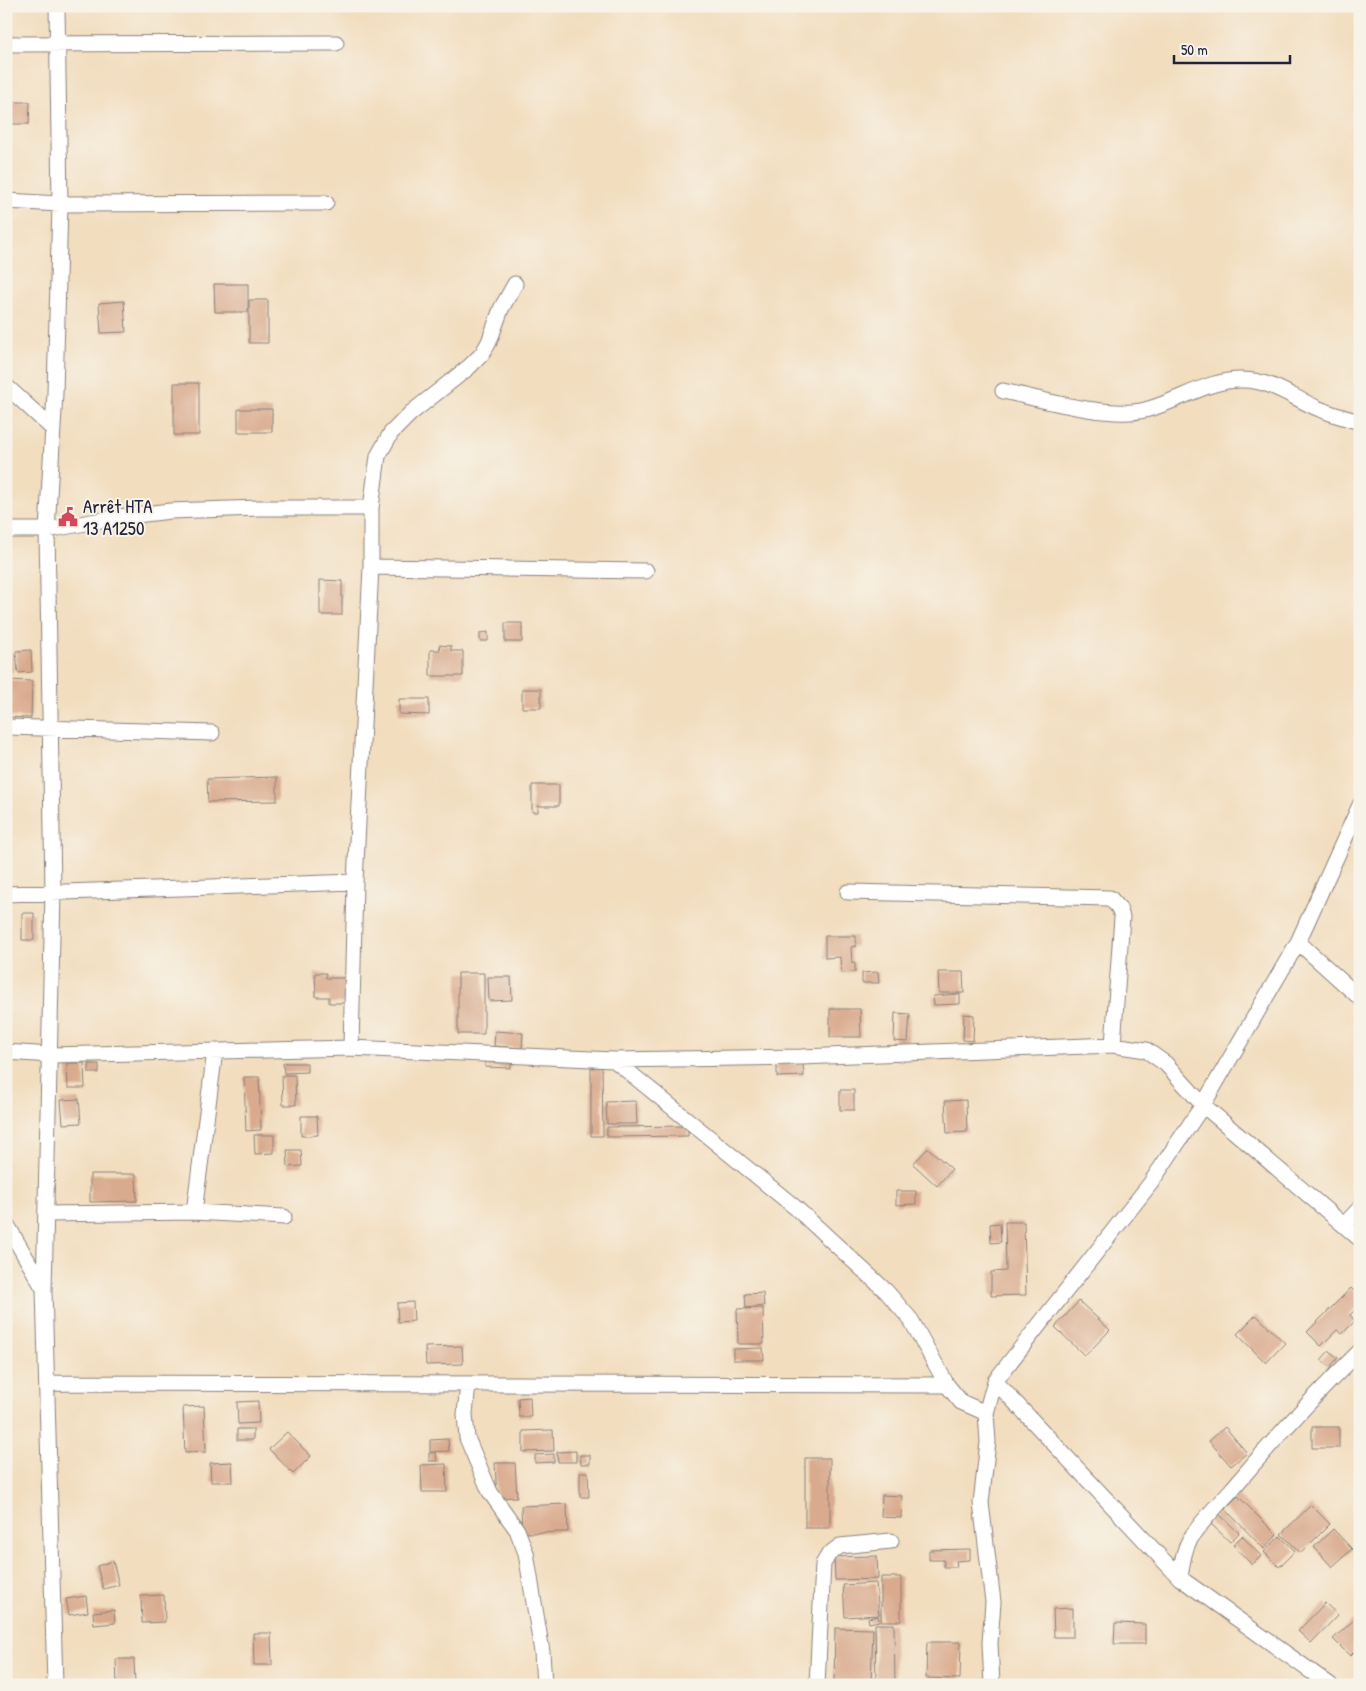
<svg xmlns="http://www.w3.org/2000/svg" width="1366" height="1691" font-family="'Patrick Hand',sans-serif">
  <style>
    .building { fill: #d9aa8d }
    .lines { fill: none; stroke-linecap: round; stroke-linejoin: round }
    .street-casing { stroke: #8a807c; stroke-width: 17 }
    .street { stroke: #fff; stroke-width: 15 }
    .labels { text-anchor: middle; stroke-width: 4; stroke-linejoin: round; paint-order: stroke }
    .poi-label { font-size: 19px; fill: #22223b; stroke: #f7f3e8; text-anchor: start }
  </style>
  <rect width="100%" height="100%" fill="#f7f3e8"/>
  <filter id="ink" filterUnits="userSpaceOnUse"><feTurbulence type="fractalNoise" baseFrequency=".02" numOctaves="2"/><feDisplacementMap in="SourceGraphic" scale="10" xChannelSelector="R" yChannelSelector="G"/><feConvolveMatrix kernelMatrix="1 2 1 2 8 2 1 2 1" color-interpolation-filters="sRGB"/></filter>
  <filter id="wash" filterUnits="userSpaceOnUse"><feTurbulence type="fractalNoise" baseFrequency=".0096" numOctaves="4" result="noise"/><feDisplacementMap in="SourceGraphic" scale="20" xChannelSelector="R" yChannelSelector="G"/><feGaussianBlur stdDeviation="1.12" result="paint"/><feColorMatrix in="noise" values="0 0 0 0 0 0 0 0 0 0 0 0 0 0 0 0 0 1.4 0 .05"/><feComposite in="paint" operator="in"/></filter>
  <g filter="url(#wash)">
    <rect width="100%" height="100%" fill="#f2ddbe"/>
    <g id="blocks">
      <path class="building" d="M6,102H30L29,124H6Z
        M214,284H248V312H215Z
        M249,300H268V343H249Z
        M124,301L126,332L101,333L99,303Z
        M174,383H199V435H174Z
        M238,409H272V432H238Z
        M320,580L342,581V615H320Z
        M6,592H9L10,639H6Z
        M505,623H522V642H505Z
        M488,632V641H480V633Z
        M439,645L451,646V651H463V676H430V650H440Z
        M31,650L32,672L18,673L16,651Z
        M6,652H12L13,672L6,673Z
        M6,680L32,681L31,718L6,717Z
        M522,689H541V708H522Z
        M399,699H429V715L399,714Z
        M277,777V801L208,802L207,779Z
        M532,785H559V806H538V812H532Z
        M22,913H34V940H22Z
        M825,936H856V946L851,947L852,963L855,962V972L841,973L840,957L825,958Z
        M878,972L879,983H862V973Z
        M938,972H963L964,993H939Z
        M315,973H326V978H344L345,1003H329V997H316Z
        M458,973H484V1034H458Z
        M488,977H511L512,1000L489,1001Z
        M960,994V1004L934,1005L933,996Z
        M830,1009H860L861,1037H830Z
        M895,1013L910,1014L908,1042L894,1041Z
        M964,1014L974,1015L973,1041L963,1040Z
        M495,1031L523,1033L522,1048L494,1046Z
        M485,1059H511V1068L485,1067Z
        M67,1063H84L85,1088H68Z
        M283,1063H307V1072L284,1073Z
        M89,1064H99V1073H89Z
        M777,1064H803L804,1076L777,1077Z
        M602,1067L603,1136H591V1068Z
        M282,1075H295L296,1105H283Z
        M244,1077H259L261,1130L246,1131Z
        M840,1090H854V1110H840Z
        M79,1099L81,1123L63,1124L61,1100Z
        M966,1100L967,1132L947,1133L945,1101Z
        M636,1101L637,1124H607L606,1102Z
        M301,1116H317L318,1135L301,1136Z
        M688,1126V1136L607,1137V1127Z
        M254,1135H274V1153L255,1154Z
        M928,1148L952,1169L937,1186L913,1164Z
        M287,1150H301L302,1166L288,1167Z
        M90,1174H136L137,1201L90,1202Z
        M896,1191H916V1204L896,1205Z
        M1005,1222H1024L1026,1295L991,1296V1272L1006,1271Z
        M1000,1223L1001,1242L991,1243L990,1224Z
        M1351,1288L1360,1297V1305L1350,1315L1355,1321L1342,1334L1337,1330L1321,1346L1307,1332Z
        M763,1293L764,1306L746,1308L745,1294Z
        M1079,1301L1110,1330L1085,1356L1055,1327Z
        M413,1302L414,1321L398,1322L397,1303Z
        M763,1308L764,1344H738L737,1309Z
        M1256,1315L1285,1343L1266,1363L1237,1334Z
        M462,1346L463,1364L426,1365L425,1347Z
        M763,1348L764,1360H733V1349Z
        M1329,1351L1338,1358L1330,1367L1321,1360Z
        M530,1397L531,1417H519L518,1398Z
        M258,1401L259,1423L238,1424L237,1402Z
        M204,1406L206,1452L185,1453L183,1407Z
        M1225,1427L1247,1453L1231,1466L1209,1441Z
        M1312,1427H1339V1448H1312Z
        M237,1429H253V1440H237Z
        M553,1430L554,1451L523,1452V1431Z
        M287,1432L311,1456L293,1474L269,1449Z
        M448,1439L449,1451L430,1452V1440Z
        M576,1451V1462H558L557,1452Z
        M429,1453H436L437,1461H429Z
        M554,1454V1462L535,1463V1455Z
        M580,1455H590V1464H581Z
        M805,1458H830V1528H805Z
        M232,1462L233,1482H211L210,1463Z
        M495,1463H515L517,1497L497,1498Z
        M446,1464L447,1492H422L421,1465Z
        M580,1472H588L589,1497H580Z
        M882,1495L902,1496L901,1518L881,1517Z
        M1238,1496L1277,1535L1264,1549L1225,1509Z
        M567,1504L568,1532L522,1533L521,1506Z
        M1311,1505L1330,1524L1301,1553L1281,1534Z
        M1218,1513L1239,1533L1230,1542L1209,1522Z
        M1333,1529L1352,1549L1332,1567L1314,1547Z
        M1242,1536L1261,1556L1252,1565L1233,1545Z
        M1280,1536L1295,1551L1279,1567L1264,1552Z
        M970,1549V1560L956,1561L957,1567H944V1560H929V1550Z
        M877,1556L878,1579L835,1580L834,1557Z
        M113,1561L119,1585L103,1589L97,1566Z
        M881,1577H901V1621H881Z
        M876,1583L879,1615L845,1617L843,1585Z
        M164,1595L165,1622L142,1623L141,1596Z
        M86,1596L88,1612L69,1615L66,1599Z
        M1325,1603L1338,1615L1311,1643L1298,1631Z
        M1073,1608V1637H1054L1053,1609Z
        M114,1610L115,1623L94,1625L93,1612Z
        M878,1616L879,1621L869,1623L868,1618Z
        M1356,1618L1360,1622V1646L1350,1656L1333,1639Z
        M1115,1623L1145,1624V1644H1114Z
        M875,1624H894L895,1685H876Z
        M835,1628L873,1629L871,1685H834Z
        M253,1633H271L272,1665H254Z
        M927,1642H961L960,1679L926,1678Z
        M116,1659H134L135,1685H117Z"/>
    </g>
  </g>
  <g filter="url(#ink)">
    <use href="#blocks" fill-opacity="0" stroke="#8a807c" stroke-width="1"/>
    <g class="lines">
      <defs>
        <path id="street" d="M6,44L336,43
          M6,201L60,204L326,203
          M6,386L53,429
          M1003,391C1040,399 1109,419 1145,410C1178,402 1208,379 1243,380C1270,380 1292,397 1317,408C1331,414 1345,418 1360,422
          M6,530H47L119,517L170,511L259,508H371
          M371,567L646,571
          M6,727L212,733
          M848,892L1110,898L1119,908L1122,917L1113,1045
          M6,894L355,882
          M1298,942L1360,998
          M351,1048L355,882L371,567V508L378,456L391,433L411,413L469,367L482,354L489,342L501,309L515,284
          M6,1052L51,1055L351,1048L614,1060L801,1057L1113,1045L1146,1050L1166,1064L1203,1105L1360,1239
          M614,1060L796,1208L886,1291L911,1320L947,1385L961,1402L986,1413
          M194,1212L215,1051
          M47,1214L194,1212L284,1217
          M6,1223L44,1289
          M1344,1225L1360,1208
          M995,1381L1180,1578L1330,1685
          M48,1383L947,1385
          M468,1384L465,1414L467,1438L490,1492L517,1530L526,1553L542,1652L544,1685
          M1180,1578C1182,1565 1183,1552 1189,1541C1200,1522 1218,1505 1233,1488C1273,1440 1315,1395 1360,1351
          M55,1685L44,1290L53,892L47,530L55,393L60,204L57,6
          M817,1685L823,1564L829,1554L840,1546L891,1541
          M992,1685L990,1643L993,1602L981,1503L988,1442L986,1413L995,1381L1150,1184L1203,1105L1298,942L1360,805"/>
      </defs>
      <use href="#street" class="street-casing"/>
      <use href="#street" class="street"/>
    </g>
  </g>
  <defs>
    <symbol id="civic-bare" viewBox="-9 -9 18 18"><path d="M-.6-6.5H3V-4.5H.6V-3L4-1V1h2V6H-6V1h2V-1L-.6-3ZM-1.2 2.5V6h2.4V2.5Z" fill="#d1495b" stroke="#f7f3e8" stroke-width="2.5" paint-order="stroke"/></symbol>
  </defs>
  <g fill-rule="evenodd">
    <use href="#civic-bare" x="54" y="503" width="28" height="28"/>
  </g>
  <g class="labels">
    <g class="poi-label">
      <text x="83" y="513">Arrêt HTA<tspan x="83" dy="22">13 A1250</tspan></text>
    </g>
  </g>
  <rect width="1366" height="1691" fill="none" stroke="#f7f3e8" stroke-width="25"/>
  <path d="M1174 55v8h116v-8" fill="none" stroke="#22223b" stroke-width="2.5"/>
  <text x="1181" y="55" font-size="15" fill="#22223b" stroke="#f7f3e8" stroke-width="4" paint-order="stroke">50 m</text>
</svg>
